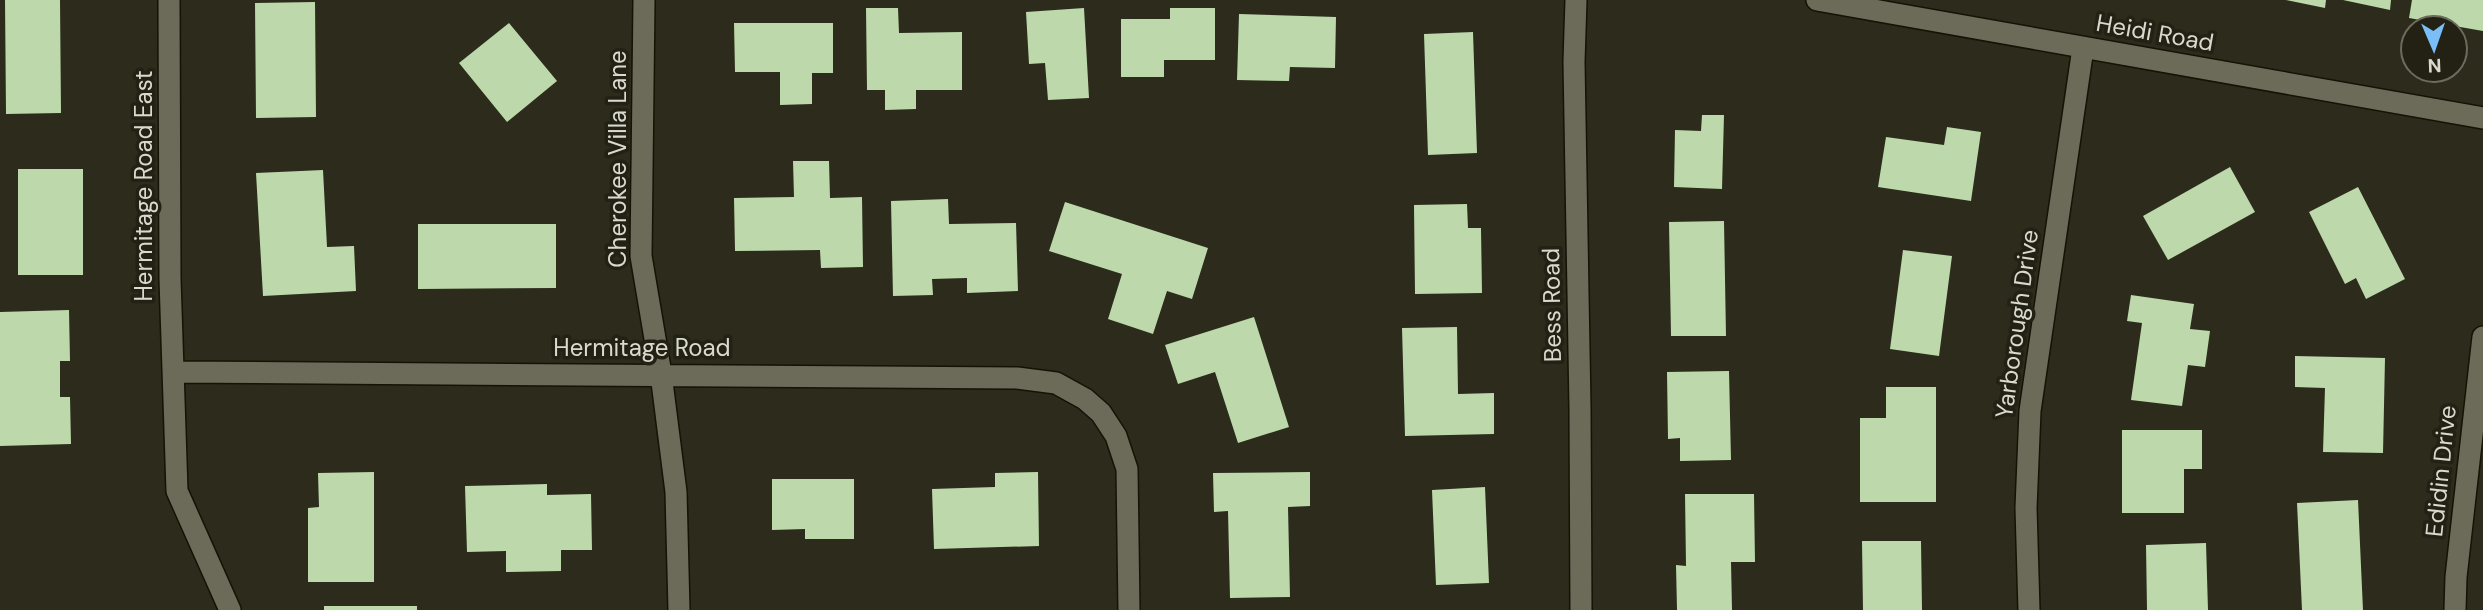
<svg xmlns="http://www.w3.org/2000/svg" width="2483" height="610" font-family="'DM Sans',sans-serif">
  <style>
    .building { fill: #bdd9ab }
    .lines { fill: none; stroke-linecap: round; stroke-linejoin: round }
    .minor-casing { stroke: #141306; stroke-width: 24 }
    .minor { stroke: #6c6b5a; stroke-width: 21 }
    .labels { text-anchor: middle; stroke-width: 7; stroke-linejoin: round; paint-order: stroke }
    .street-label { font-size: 24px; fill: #d9d9cf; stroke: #222113 }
  </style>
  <rect width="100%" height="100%" fill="#2c2b1c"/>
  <path class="building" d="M5,0H60L61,113L6,114Z
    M2286,0H2326L2325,8Z
    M2343,0H2391L2390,10Z
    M2412,0H2483V31L2409,18Z
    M315,2L316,117L256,118L255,3Z
    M866,8H898L899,33L962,32V90H916V109L885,110V90H867Z
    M1084,8L1089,98L1048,100L1045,63L1029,64L1026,12Z
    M1170,8H1215V60H1164V77H1121V19H1170Z
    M1239,14L1336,17L1335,68L1290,67L1289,81L1237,80Z
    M509,23L557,81L507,122L459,63Z
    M734,23H833V73H812V104L780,105V72H735Z
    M1473,32L1477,153L1428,155L1424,34Z
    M1702,115H1724L1722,189L1674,187L1675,130L1701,131Z
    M1947,127L1981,132L1971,201L1878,187L1886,137L1944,145Z
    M793,161H829L830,198L862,197L863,267L821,268L820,250L735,251L734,198L794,197Z
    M2230,167L2255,212L2168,260L2143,216Z
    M18,169H83V275H18Z
    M323,170L327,247L354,246L356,291L263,296L256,173Z
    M2358,187L2405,279L2366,299L2356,278L2345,284L2309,212Z
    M948,199L949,224L1016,223L1018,291L967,293V278L932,279L933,295L893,296L891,201Z
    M1065,202L1208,248L1192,299L1167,291L1153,334L1108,319L1122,274L1049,251Z
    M1467,204L1468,228H1481L1482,293L1415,294L1414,205Z
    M1724,221L1726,336H1671L1669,222Z
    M418,224H556V288L418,289Z
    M1903,250L1952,256L1939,356L1890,349Z
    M2131,295L2194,304L2190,329L2210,331L2205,367L2188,365L2182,406L2131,400L2142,323L2127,321Z
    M69,310L70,361H60V397H70L71,444L0,446V312Z
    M1254,317L1289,427L1238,443L1215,372L1178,384L1165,345Z
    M1457,327L1458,394L1494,393V434L1405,436L1402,328Z
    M2295,356L2385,358L2383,453L2323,452L2325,388L2295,387Z
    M1729,371L1731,460L1680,461V438L1668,439L1667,372Z
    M1886,387H1936V502H1860V418H1886Z
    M2122,430H2202V469H2184V513H2122Z
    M374,472V582H308V508L319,507L318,473Z
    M1038,472L1039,546L934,549L932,489L995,487V473Z
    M1310,472V506L1288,507L1290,597L1230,598L1228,511L1214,512L1213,473Z
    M772,479H854V539H805V529L772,530Z
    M547,484V495L591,494L592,550H561V571L506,572V551L467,552L465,486Z
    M1485,487L1489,583L1436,585L1432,490Z
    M1685,494H1754L1755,562H1731L1732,610H1677L1676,565L1686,566Z
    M2358,500L2363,610H2302L2297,503Z
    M1862,541H1921L1922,610H1863Z
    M2206,543L2208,610H2147L2146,545Z
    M324,606H417V610H324Z"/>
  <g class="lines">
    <defs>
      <path id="minor" d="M169,0L170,279L177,491L230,610
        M644,0L641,256L661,374L676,492L679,610
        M1576,0L1574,62L1580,408L1581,610
        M1817,0L2483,118
        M173,372L1017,378L1056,383L1085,399L1101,413L1116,436L1127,469L1129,610
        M2029,610L2026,508L2030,411L2083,48
        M2455,610L2456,577L2483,337"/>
    </defs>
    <use href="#minor" class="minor-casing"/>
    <use href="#minor" class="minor"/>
  </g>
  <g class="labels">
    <g class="street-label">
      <text transform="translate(2155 33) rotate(10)" y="8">Heidi Road</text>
      <text transform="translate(618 159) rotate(-90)" y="8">Cherokee Villa Lane</text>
      <text transform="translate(144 186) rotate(-90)" y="8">Hermitage Road East</text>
      <text transform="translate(1552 305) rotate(-91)" y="8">Bess Road</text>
      <text transform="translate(2017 324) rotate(-82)" y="8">Yarborough Drive</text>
      <text x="642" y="356">Hermitage Road</text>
      <text transform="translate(2441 471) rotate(-84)" y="8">Edidin Drive</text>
    </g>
  </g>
  <g transform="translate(2434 49) rotate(178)"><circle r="33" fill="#222113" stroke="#6b6b5e" stroke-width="2"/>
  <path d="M0-5L12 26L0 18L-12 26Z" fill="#7abef8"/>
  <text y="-10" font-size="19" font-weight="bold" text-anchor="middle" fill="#d9d9cf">N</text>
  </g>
</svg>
